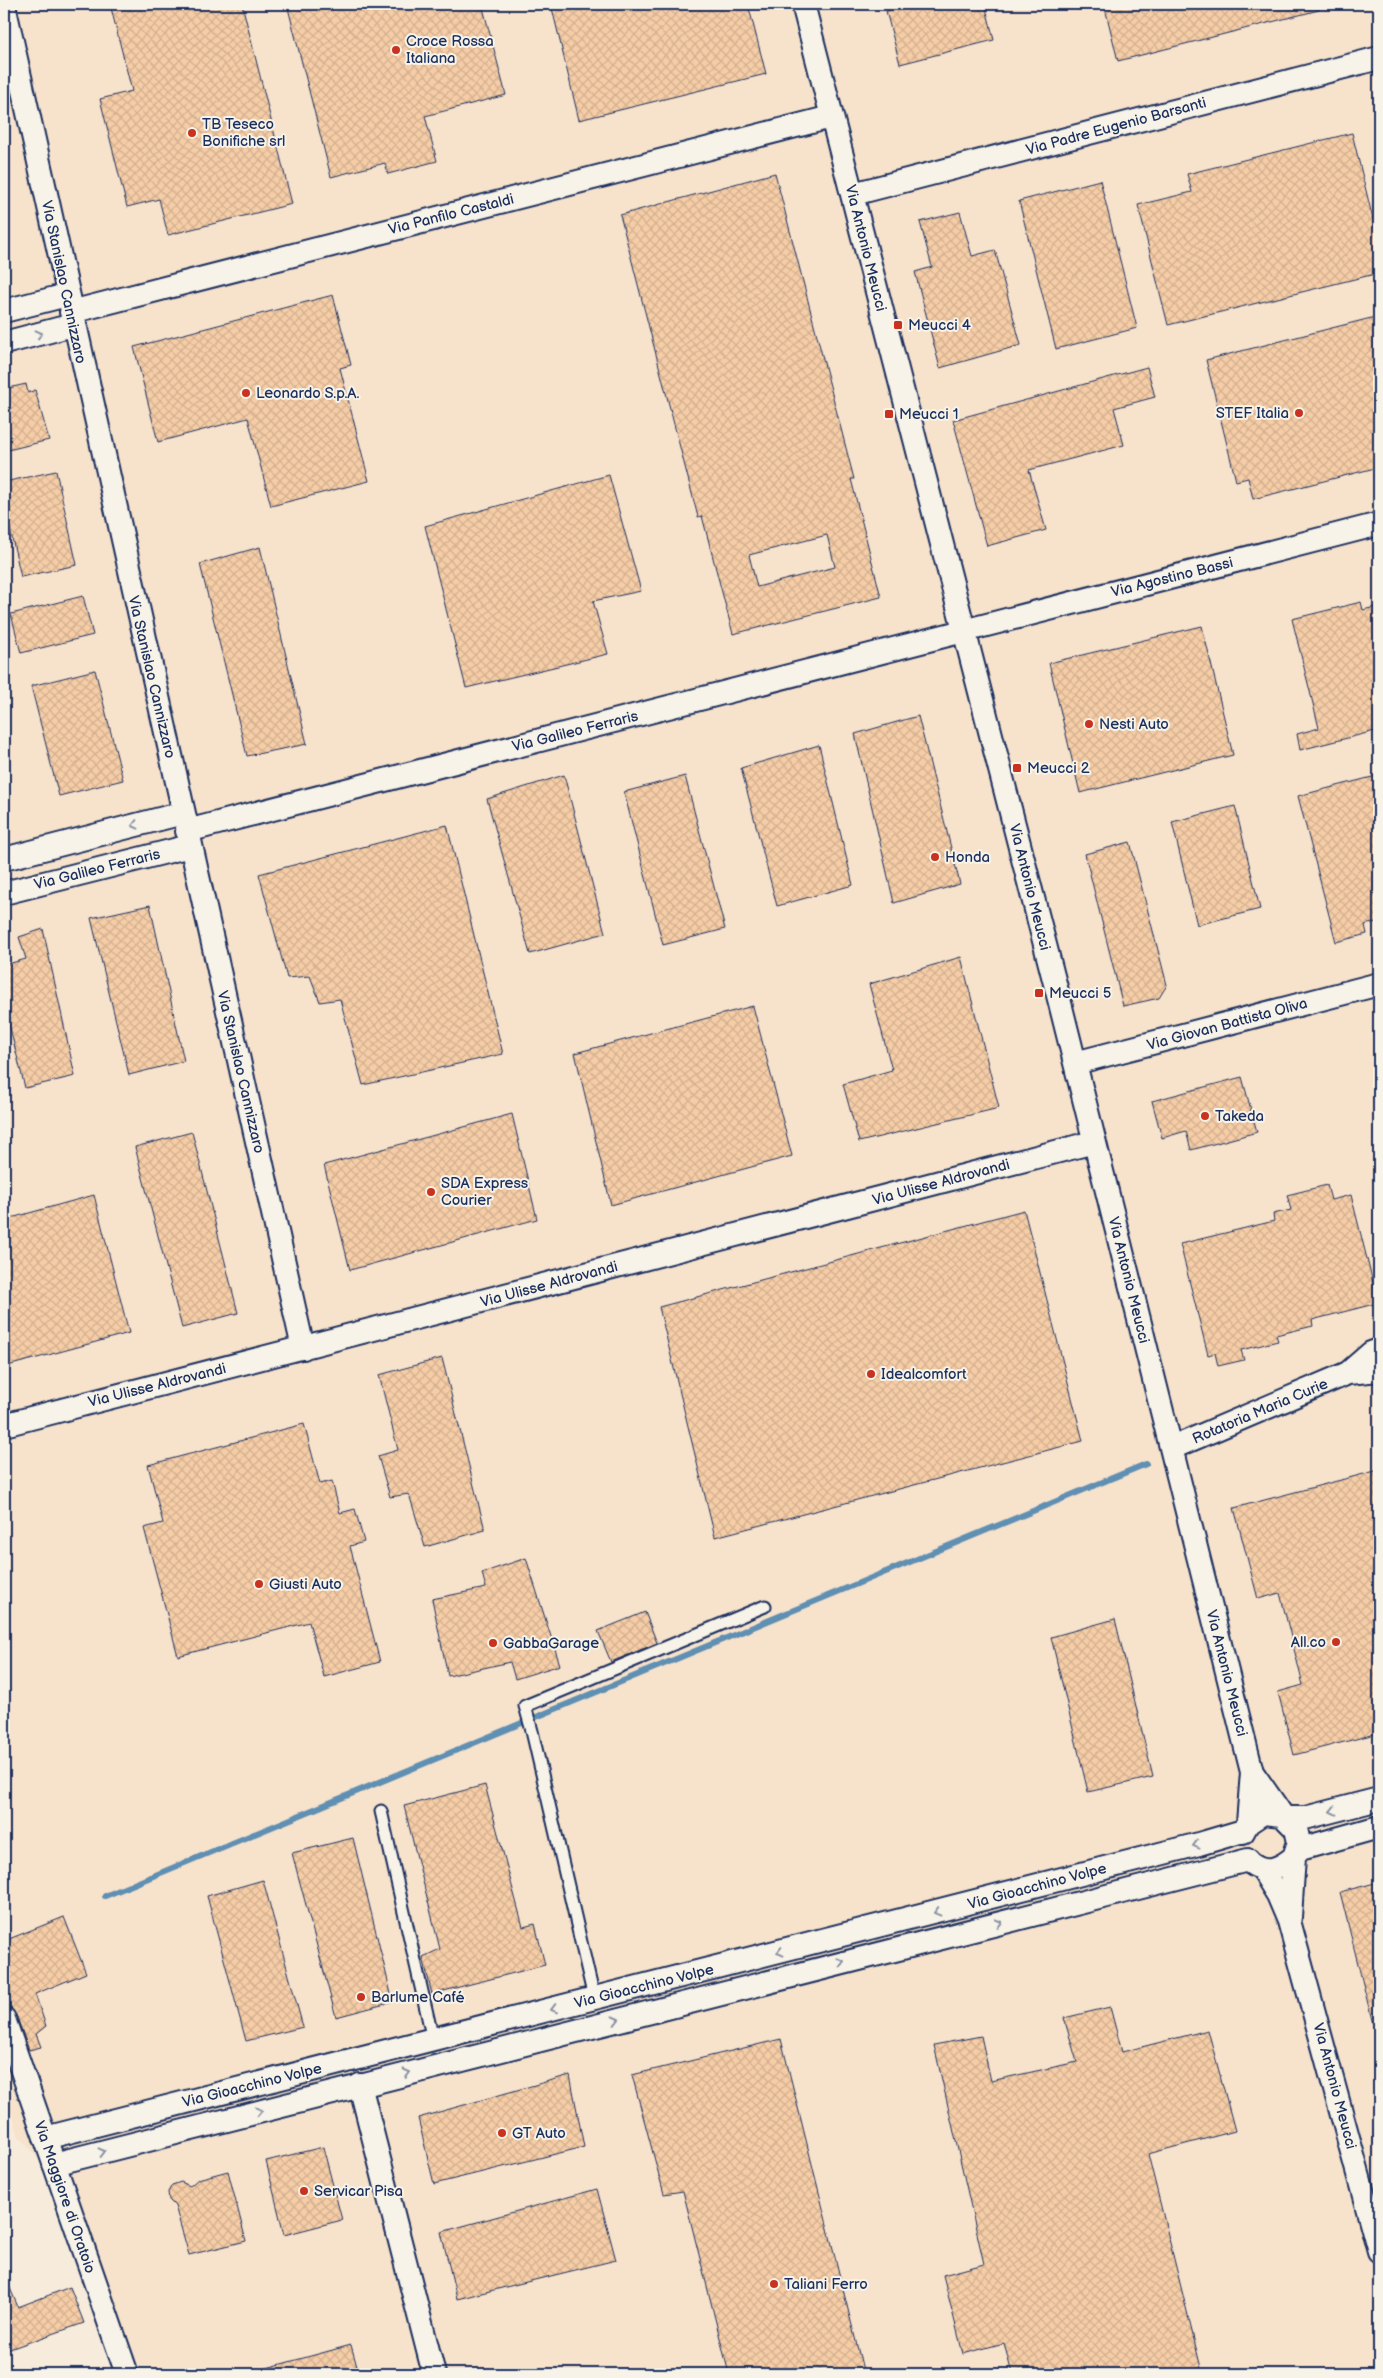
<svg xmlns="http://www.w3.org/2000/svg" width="1383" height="2378" font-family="'Balsamiq Sans',sans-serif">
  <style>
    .built { fill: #f7e2cb }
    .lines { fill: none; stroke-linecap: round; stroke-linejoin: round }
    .stream { stroke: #5e8fb3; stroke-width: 6 }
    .building { fill: url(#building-cross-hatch); stroke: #1b2f5e; fill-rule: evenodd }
    .lane-casing { stroke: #1b2f5e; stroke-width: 15 }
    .street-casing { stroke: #1b2f5e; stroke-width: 26 }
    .lane { stroke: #f7f3e8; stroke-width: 11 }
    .street { stroke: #f7f3e8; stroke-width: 22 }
    .oneway { stroke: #8991a3 }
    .poi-dot { fill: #c8321e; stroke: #f7f3e8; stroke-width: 2 }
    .labels { text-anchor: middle; stroke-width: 4; stroke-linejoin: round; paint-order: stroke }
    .poi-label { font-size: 15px; fill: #1b2f5e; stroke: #f7f3e8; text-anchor: start }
    .street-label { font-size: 15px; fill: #1b2f5e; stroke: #f7f3e8 }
  </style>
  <defs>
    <pattern id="building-cross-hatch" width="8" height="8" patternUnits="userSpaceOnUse" patternTransform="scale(1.25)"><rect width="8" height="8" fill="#f6cda6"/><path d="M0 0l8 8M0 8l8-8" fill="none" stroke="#d2b091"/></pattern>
  </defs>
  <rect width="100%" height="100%" fill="#f7ebdb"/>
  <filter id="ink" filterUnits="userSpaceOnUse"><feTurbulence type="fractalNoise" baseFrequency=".02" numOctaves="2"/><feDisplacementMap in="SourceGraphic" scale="10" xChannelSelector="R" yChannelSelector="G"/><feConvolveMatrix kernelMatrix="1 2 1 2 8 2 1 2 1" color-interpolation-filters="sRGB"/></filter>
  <g filter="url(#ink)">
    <path class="built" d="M4,4H1379V2374H136L77,2204L19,2136L4,2087Z"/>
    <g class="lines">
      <path class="stream" d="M105,1896L1146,1464"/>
    </g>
    <path class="building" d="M110,4H242L292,204L168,235L159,199L127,207L100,99L132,91Z
      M287,4H482L506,95L425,116L437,161L388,174L385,163L331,177Z
      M551,4H748L766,74L579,120Z
      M915,4H985L994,40L900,64L886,11Z
      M1104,4H1318L1319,10L1118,61Z
      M1352,133L1379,244V273L1168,325L1138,205L1192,192L1187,174Z
      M775,173L854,479H851L881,597L733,634L702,516L698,517L620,215ZM827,535L835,567L757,587L749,555Z
      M1100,180L1137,328L1056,349L1019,201Z
      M960,212L972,256L995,250L1021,345L940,368L915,272L932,267L920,222Z
      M333,295L351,365L340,368L369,481L271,506L248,418L158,442L134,347Z
      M1379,316V467L1253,499L1248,478L1236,481L1206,360Z
      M1147,367L1155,397L1114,408L1124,445L1029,470L1046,530L987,546L953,420Z
      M26,384L28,393L35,390L49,440L4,451V389Z
      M56,471L77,565L21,577L4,503V482Z
      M609,475L641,591L593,601L608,654L466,688L425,526Z
      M260,547L307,744L247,756L200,564Z
      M83,596L93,635L21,653L11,614Z
      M1361,602L1363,610L1379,606V730L1300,750L1297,734L1319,728L1292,619Z
      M1202,626L1233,755L1080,793L1049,663Z
      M95,670L123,780L59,796L31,686Z
      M918,716L960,884L894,903L855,734Z
      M819,745L853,885L777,906L741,768Z
      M564,775L605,933L530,954L487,799Z
      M685,776L725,929L663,945L624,792Z
      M1376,776L1379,789V921L1365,925L1367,934L1336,942L1298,796Z
      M1235,806L1260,909L1197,925L1172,822Z
      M447,825L503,1054L363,1085L340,999L320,1002L310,976L287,978L259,874Z
      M1130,842L1167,985L1159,998L1123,1006L1085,854Z
      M150,905L184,1061L129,1075L91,918Z
      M43,929L75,1076L25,1088L4,1004V965L26,959L19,937Z
      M961,957L999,1108L859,1142L843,1084L892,1070L869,984Z
      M753,1006L792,1156L611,1205L575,1053Z
      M1242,1077L1257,1132L1191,1150L1186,1131L1162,1138L1152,1101Z
      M512,1114L537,1219L350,1270L324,1165Z
      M192,1132L238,1313L182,1328L135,1147Z
      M1327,1185L1331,1200L1351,1195L1378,1303L1312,1320L1313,1326L1276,1335L1278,1341L1241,1350L1244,1360L1218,1366L1215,1353L1208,1355L1180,1244L1274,1221L1273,1214L1291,1210L1287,1195Z
      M94,1195L129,1333L4,1367V1220Z
      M1024,1210L1083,1441L715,1537L659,1307Z
      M442,1358L485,1530L425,1547L409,1494L390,1497L378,1456L398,1450L379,1375Z
      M304,1424L320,1484L332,1481L340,1513L355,1509L364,1542L350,1546L380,1662L324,1677L309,1622L178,1656L144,1528L163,1523L148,1465Z
      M1379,1470V1733L1294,1755L1278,1692L1303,1685L1280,1593L1258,1599L1234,1508Z
      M526,1558L560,1665L515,1679L510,1662L448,1676L432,1599L486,1588L482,1573Z
      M645,1612L657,1643L611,1662L598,1631Z
      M1115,1619L1153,1777L1088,1792L1051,1637Z
      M485,1785L523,1927L535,1924L545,1965L432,1994L423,1957L440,1949L404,1806Z
      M353,1838L393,2002L336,2017L292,1853Z
      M263,1880L303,2027L246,2041L207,1896Z
      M1379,1882V2024H1373L1340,1892Z
      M64,1917L86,1973L35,1994L46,2026L36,2034L41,2047L29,2050L16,2015L7,2007L4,1996V1941Z
      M1110,2007L1122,2052L1208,2030L1235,2131L1148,2154L1201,2368L1177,2374H1012L1004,2343L963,2354L943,2275L984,2264L934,2045L981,2036L991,2081L1077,2062L1064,2018Z
      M781,2039L864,2374H729L683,2191L664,2194L632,2075Z
      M570,2075L584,2147L434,2184L418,2118Z
      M323,2147L342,2220L284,2235L266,2161Z
      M228,2171L246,2241L189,2255L175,2206L169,2200L168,2192L172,2185L181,2182L190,2186L198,2179Z
      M597,2189L616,2260L457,2299L441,2232Z
      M4,2274L18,2307L70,2287L84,2323L4,2351Z
      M351,2345L359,2374H263V2369Z"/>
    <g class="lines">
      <defs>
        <path id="lane" d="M381,1811L433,2040
          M594,1998L532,1731L525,1706L765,1606"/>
        <path id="street" d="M803,4L1060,1003L1252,1772L1248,1823
          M4,5L303,1348
          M853,194L1379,58
          M4,311L67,295
          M71,312L831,117
          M4,343L73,325
          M187,831L1379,524
          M4,859L183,813
          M4,893L190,846
          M1075,1063L1379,984
          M1348,1373L1371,1353L1379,1350
          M4,1425L1094,1142
          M1172,1448L1348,1373L1379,1370
          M1252,1772L1282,1815
          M1287,1818H1305L1379,1799
          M1243,1832L1248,1823L1263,1813L1282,1815L1296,1829L1299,1842L1294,1857L1290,1917
          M1297,1850L1379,1827
          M1251,1863C1267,1875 1281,1868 1294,1857
          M1262,1869L1278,1895L1289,1921L1379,2251
          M4,2019L127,2374
          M360,2085L434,2374
          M45,2138L1199,1844L1243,1831
          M54,2164L1248,1860"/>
      </defs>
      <use href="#lane" class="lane-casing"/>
      <use href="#street" class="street-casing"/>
      <use href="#lane" class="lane"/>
      <use href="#street" class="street"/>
    </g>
    <defs><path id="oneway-chevron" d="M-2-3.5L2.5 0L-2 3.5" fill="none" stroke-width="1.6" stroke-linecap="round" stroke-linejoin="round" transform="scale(1.25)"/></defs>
    <g class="oneway">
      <use href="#oneway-chevron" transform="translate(39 334) rotate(-14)"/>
      <use href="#oneway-chevron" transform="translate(135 825) rotate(166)"/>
      <use href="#oneway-chevron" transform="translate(1333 1811) rotate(167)"/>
      <use href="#oneway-chevron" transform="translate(1196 1845) rotate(165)"/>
      <use href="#oneway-chevron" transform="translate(937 1912) rotate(165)"/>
      <use href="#oneway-chevron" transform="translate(999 1923) rotate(-14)"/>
      <use href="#oneway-chevron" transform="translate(780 1952) rotate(166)"/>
      <use href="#oneway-chevron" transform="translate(841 1962) rotate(-14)"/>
      <use href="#oneway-chevron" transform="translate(554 2009) rotate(165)"/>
      <use href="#oneway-chevron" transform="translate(616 2020) rotate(-14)"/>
      <use href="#oneway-chevron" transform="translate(407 2073) rotate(-14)"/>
      <use href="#oneway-chevron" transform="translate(259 2111) rotate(-14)"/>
      <use href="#oneway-chevron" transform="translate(102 2152) rotate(-14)"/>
    </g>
  </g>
  <g class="poi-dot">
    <circle cx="396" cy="50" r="5"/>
    <circle cx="192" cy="133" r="5"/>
    <rect x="893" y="320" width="10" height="10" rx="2.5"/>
    <circle cx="246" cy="393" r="5"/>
    <circle cx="1299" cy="413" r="5"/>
    <rect x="884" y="409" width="10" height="10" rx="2.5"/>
    <circle cx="1089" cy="724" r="5"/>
    <rect x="1012" y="763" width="10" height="10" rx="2.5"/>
    <circle cx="935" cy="857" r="5"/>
    <rect x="1034" y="988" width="10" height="10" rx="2.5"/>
    <circle cx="1205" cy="1116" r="5"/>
    <circle cx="431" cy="1192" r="5"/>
    <circle cx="871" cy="1374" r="5"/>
    <circle cx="259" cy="1584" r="5"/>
    <circle cx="1336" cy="1642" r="5"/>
    <circle cx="493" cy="1643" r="5"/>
    <circle cx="361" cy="1997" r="5"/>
    <circle cx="502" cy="2133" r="5"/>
    <circle cx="304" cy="2191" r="5"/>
    <circle cx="774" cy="2284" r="5"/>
  </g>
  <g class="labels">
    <g class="poi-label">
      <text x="406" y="46">Croce Rossa<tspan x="406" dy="17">Italiana</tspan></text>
      <text x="202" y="129">TB Teseco<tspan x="202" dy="17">Bonifiche srl</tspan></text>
      <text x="908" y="330">Meucci 4</text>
      <text x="256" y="398">Leonardo S.p.A.</text>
      <text x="1289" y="418" text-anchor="end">STEF Italia</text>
      <text x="899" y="419">Meucci 1</text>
      <text x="1099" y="729">Nesti Auto</text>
      <text x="1027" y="773">Meucci 2</text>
      <text x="945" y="862">Honda</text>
      <text x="1049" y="998">Meucci 5</text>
      <text x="1215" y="1121">Takeda</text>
      <text x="441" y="1188">SDA Express<tspan x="441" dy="17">Courier</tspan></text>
      <text x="881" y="1379">Idealcomfort</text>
      <text x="269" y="1589">Giusti Auto</text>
      <text x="1326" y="1647" text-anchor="end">All.co</text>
      <text x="503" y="1648">GabbaGarage</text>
      <text x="371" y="2002">Barlume Café</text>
      <text x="512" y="2138">GT Auto</text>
      <text x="314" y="2196">Servicar Pisa</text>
      <text x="784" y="2289">Taliani Ferro</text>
    </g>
    <g class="street-label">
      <text transform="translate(1116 126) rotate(-15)" y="5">Via Padre Eugenio Barsanti</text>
      <text transform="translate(451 214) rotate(-14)" y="5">Via Panfilo Castaldi</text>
      <text transform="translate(866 248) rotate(76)" y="5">Via Antonio Meucci</text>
      <text transform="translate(64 282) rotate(78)" y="5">Via Stanislao Cannizzaro</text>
      <text transform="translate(1172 577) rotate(-14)" y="5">Via Agostino Bassi</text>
      <text transform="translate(152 677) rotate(77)" y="5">Via Stanislao Cannizzaro</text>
      <text transform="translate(575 731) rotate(-14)" y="5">Via Galileo Ferraris</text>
      <text transform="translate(97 869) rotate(-14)" y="5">Via Galileo Ferraris</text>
      <text transform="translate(1030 887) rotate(76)" y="5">Via Antonio Meucci</text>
      <text transform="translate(1227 1024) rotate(-15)" y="5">Via Giovan Battista Oliva</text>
      <text transform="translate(241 1072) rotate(77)" y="5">Via Stanislao Cannizzaro</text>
      <text transform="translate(941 1182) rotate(-15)" y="5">Via Ulisse Aldrovandi</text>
      <text transform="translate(1129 1280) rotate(76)" y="5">Via Antonio Meucci</text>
      <text transform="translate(549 1284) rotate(-15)" y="5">Via Ulisse Aldrovandi</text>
      <text transform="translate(157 1385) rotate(-14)" y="5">Via Ulisse Aldrovandi</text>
      <text transform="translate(1260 1411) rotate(-23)" y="5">Rotatoria Maria Curie</text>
      <text transform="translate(1227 1673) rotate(76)" y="5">Via Antonio Meucci</text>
      <text transform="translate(1037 1886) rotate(-15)" y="5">Via Gioacchino Volpe</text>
      <text transform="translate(644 1986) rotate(-14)" y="5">Via Gioacchino Volpe</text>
      <text transform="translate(252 2085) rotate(-14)" y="5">Via Gioacchino Volpe</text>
      <text transform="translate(1335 2086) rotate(75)" y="5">Via Antonio Meucci</text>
      <text transform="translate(65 2197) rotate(71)" y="5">Via Maggiore di Oratoio</text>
    </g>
  </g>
  <rect width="1383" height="2378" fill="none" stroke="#f7f3e8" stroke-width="20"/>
  <rect x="10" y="10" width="1363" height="2358" fill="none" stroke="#1b2f5e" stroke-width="2" filter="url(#ink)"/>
</svg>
